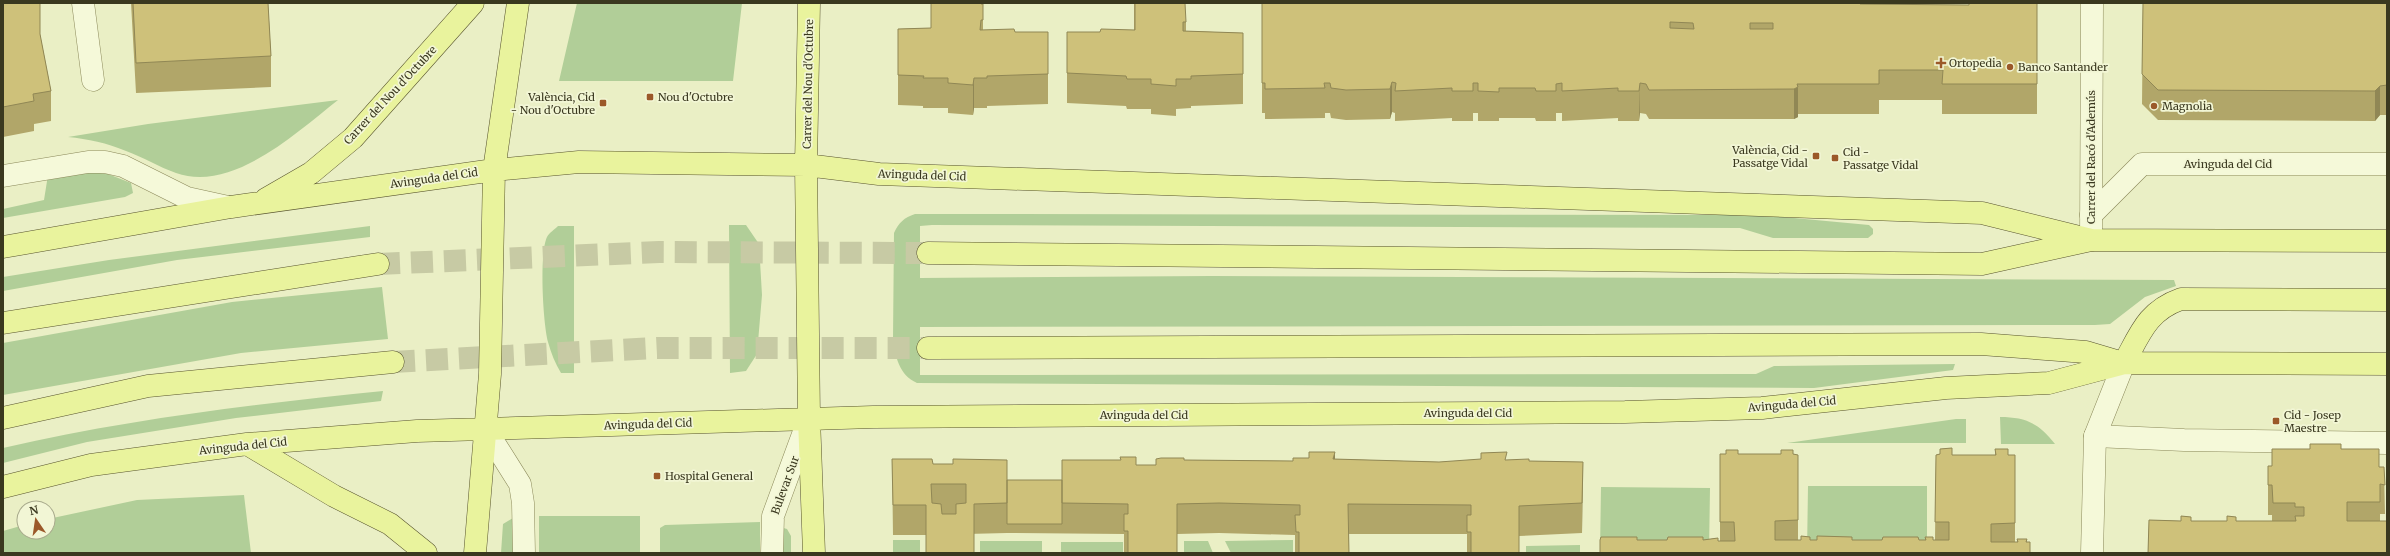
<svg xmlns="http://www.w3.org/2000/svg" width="2390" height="556" font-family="Merriweather,serif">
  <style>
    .green { fill: #b1ce98 }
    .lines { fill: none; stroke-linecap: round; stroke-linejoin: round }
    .primary-tunnel { stroke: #c7caa4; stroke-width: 22; stroke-dasharray: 22 11; stroke-linecap: butt }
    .lane-casing { stroke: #8b895a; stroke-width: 23 }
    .street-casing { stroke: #8b895a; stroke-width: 23 }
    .primary-casing { stroke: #58542f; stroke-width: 23 }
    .lane { stroke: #f5f9d9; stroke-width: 22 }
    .street { stroke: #f5f9d9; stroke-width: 22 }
    .primary { stroke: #e9f39d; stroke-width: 22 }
    .wall { fill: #b1a669 }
    .shaded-wall { fill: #908755 }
    .building { fill: #cec17a; stroke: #908755; fill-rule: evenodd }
    .poi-dot { fill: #9b5929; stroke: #f2f6d5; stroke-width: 1.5 }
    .labels { text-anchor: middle; stroke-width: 3.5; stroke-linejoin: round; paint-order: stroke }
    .poi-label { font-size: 11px; fill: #3a381f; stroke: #f2f6d5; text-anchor: start }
    .street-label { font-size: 11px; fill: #3a381f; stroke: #f2f6d5 }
  </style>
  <rect width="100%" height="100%" fill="#eaefc5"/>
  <path class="green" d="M577,3H742L733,81H559Z
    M338,100C297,132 233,193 176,173C159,167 143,157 126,151C107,143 88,139 68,137L148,124Z
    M91,172L108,174L131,183L133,193L125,197L3,218V209L44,200L48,175Z
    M915,214L1761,215L1869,225L1873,229V234L1868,238H1773L1740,228L932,225L920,226V278L1212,276L2174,280L2176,286L2145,297L2110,324L2095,325L920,327V375L1756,374L1774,366L1955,364L1953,370L1814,388L917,383C899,375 895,356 893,338L894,233C899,222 904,218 915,214Z
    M729,225H746L759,244L762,295L757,354L746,371L730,373Z
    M370,226V237L177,260L3,291V277L109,260Z
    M558,226H574V373H561C555,363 551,353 548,342C543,323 539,254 547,237C549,233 555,229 558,226Z
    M382,287L388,339L241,353L3,395V343L232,302Z
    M383,391L381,401L236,418L87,442L3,463V448C129,419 255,404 383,391Z
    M2000,417C2025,417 2039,423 2055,444H2001Z
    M1956,419H1966V443H1787Z
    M1808,486H1927V553H1807Z
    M1601,487L1710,488L1709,553H1600Z
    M244,495L251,553H3V531L24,525V532H48V519L137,500Z
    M539,516H640V553H539Z
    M513,518L517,553H501L503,524Z
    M760,522V553H660V528L665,525Z
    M780,527L787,529L791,536V553H780Z
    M893,540H920V553H893Z
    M1293,540V553H1231L1225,541Z
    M980,541H1042V553H980Z
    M1184,541H1208L1213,553H1184Z
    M1061,542H1123V553H1061Z
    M1580,545V553H1526V546Z"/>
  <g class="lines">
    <path class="primary-tunnel" d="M378,264L659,252L928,253
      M393,362L657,348H928"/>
    <defs>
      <path id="lane" d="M3,176L88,162H105L123,166L187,198L228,207
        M2091,215L2142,164H2387
        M486,430L520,484L523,503L524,553
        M2095,436L2184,440L2387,443
        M772,553L773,516L809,418"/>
      <path id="street" d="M83,3L93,80
        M2091,240L2092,3
        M2092,553L2095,436L2124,363"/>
      <path id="primary" d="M809,3L806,165L809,418L814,553
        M266,199L311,173L353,138L473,3
        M3,247L231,207L494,170L579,162L806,165L879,174L1982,213L2091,240
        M928,253L1982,264L2091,240L2387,241
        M3,323L378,264
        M928,348L1981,344L2086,352L2123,363
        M2124,363C2140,334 2147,311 2181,299L2387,300
        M3,418L148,386L393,362
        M247,444L334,496L390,524L426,553
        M3,487L91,465L247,444L417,431L873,417L1625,412L1762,408L1946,388L2049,383L2124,363L2387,364
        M475,553L490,374L494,170L518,3"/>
    </defs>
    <use href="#lane" class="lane-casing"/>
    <use href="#street" class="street-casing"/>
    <use href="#primary" class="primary-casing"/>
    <use href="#lane" class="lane"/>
    <use href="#street" class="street"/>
    <use href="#primary" class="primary"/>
  </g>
  <path class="wall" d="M3,3L40,34L51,91V121L34,124V131L3,137Z
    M131,3H268L271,56V87L136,93Z
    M1134,3L1186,22V31L1243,33V104L1191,106V108L1176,109V116L1151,114V109H1127L1126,106L1067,103V32H1100L1134,30Z
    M1262,3L1860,4L1969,5L2037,3V114H1942V100H1879V114H1798V117L1794,119H1649L1646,114L1640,113L1639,121H1618V118L1562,121V113H1556V121H1536L1535,118H1499V121H1478V113H1473V121H1452V118L1395,121V113L1392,112L1390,119L1346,120L1331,118L1330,113H1325V118L1265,119V113H1262Z
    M2143,3H2387V115H2380L2375,121L2158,120L2142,104Z
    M981,4H983V30L1015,32H1048V104L987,106V108H974L973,115L948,113V108H923V106L898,105V29L931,28Z
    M2310,444H2341V449H2379V467H2384L2385,514H2380V521H2387V553H2148L2149,520L2181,521V516L2191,517V521H2227V516L2236,517V521H2272V515H2268V466H2272V449H2310Z
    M1952,448V455H1995V449H2008V455H2015V542H2017V539H2027V542H2030V553H1600V540L1601,537H1637V540H1667L1668,537H1703V540L1718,538V541H1720V454H1726V450H1738V454H1781V450H1793V454L1798,455V540H1801V536L1810,537V540H1817V536L1852,537V540H1882L1883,537H1918L1919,540H1925V537H1933V540H1935L1936,455L1940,454V449Z
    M892,459L933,464H953L1007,480H1062L1136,465H1156L1184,460L1293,461L1335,459L1439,462L1507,460L1529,461L1583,462L1582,533L1519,536V553H1467V534H1349V553H1295V535L1219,533L1177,534V553H1124V534L1007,533V512V533L926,535H893Z"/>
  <path class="shaded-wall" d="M974,78V108L973,115V85Z
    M1392,82V112L1390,119V89Z
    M1640,83V113L1639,121Z
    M2380,86V115L2375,121V91Z
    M1798,87V117L1794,119V89Z
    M1335,452V482L1333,459Z
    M1583,462V492L1582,533Z"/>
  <path class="building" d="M3,3H40V34L51,91L33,94L34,101L3,107Z
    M133,3H268L271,56L136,63Z
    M931,3H981V4H983V20H981L980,30L1014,29L1015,32H1048V74L987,76V78H974L973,85L948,83V78H923L924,76L898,75V29L931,28Z
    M1135,3H1185L1186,22H1183V31L1243,33V74L1191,76V79H1176V86L1151,84V79H1127L1126,76L1067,73V32H1100L1101,29L1135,30Z
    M1262,3H1860V4L1969,5V3H2037V84H1942L1943,70H1879V84H1797L1798,87L1794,89L1649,90L1646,84L1640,83L1639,91H1618V88L1562,91V83L1556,84V91H1536L1535,88H1499V92L1478,91V83H1473V91H1452V88L1395,91L1396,83L1392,82L1390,89L1346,90L1331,88L1330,83H1324L1325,88L1265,89V83H1262ZM1670,22L1693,23L1694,29L1670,28ZM1750,23H1773V29H1750Z
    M2143,3H2387V85L2380,86L2375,91L2158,90L2142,74Z
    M2310,444H2341V449H2379V467H2384L2385,485L2380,484V502H2347V521H2387V553H2148L2149,520L2181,521V516L2191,517V521H2227V516L2236,517V521H2296L2295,516H2304V507H2295V503H2273L2272,485H2268V466H2272V449H2310Z
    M1952,448V455H1996L1995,449H2008V455H2015V523L1991,524V542H2018L2017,539H2027L2026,542H2030V553H1600V540L1601,537H1637V540H1667L1668,537H1703V540L1718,538V541H1735L1734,522H1720V454H1726V450H1738V454H1781V450H1793V454L1798,455V520L1775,521V540H1801V536L1810,537V540H1817V536L1852,537V540H1882L1883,537H1918L1919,540H1926L1925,537H1933V540H1949V522H1935L1936,455L1940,454V449Z
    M1309,452H1335L1333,459L1439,462L1481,459V453L1507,452L1505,460L1529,459V461L1583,462L1582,503L1519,506V553H1471V532H1467V515H1471V505L1348,504L1349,553H1299V532H1296L1295,515H1300V505L1219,503L1177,504V553H1128V531H1124V514H1128V504L1062,503V460H1121L1120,457H1136V465H1156V459L1161,458H1184V460L1293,461V458H1309Z
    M892,459H932L933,464H953V459L1007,460V503L974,504V553H926V505H893ZM931,484H966V503L956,504V514H942L941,504L932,503Z
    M1007,480H1062V524H1007Z"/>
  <g class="poi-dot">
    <path d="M1939 57h4v4h4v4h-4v4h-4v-4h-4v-4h4z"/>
    <circle cx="2010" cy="67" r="4"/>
    <rect x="646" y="93" width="8" height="8" rx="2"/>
    <rect x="599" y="99" width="8" height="8" rx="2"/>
    <circle cx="2154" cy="106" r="4"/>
    <rect x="1812" y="152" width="8" height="8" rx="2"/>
    <rect x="1831" y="154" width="8" height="8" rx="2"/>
    <rect x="2272" y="417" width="8" height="8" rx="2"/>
    <rect x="653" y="472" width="8" height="8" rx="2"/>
  </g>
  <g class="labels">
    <g class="poi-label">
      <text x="1949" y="67">Ortopedia</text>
      <text x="2018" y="71">Banco Santander</text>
      <text x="595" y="101" text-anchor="end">València, Cid<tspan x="595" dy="13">- Nou d'Octubre</tspan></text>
      <text x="658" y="101">Nou d'Octubre</text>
      <text x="2162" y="110">Magnolia</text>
      <text x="1808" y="154" text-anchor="end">València, Cid -<tspan x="1808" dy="13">Passatge Vidal</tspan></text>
      <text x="1843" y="156">Cid -<tspan x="1843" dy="13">Passatge Vidal</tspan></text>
      <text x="2284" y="419">Cid - Josep<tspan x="2284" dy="13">Maestre</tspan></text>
      <text x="665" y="480">Hospital General</text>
    </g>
    <g class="street-label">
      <text transform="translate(808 84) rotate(-89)" y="4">Carrer del Nou d'Octubre</text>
      <text transform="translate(390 95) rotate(-47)" y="4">Carrer del Nou d'Octubre</text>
      <text transform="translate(2091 157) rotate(-90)" y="4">Carrer del Racó d'Ademús</text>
      <text x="2228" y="168">Avinguda del Cid</text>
      <text transform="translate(922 175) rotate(2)" y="4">Avinguda del Cid</text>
      <text transform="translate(434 178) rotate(-8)" y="4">Avinguda del Cid</text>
      <text transform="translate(1792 404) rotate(-5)" y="4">Avinguda del Cid</text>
      <text x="1468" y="417">Avinguda del Cid</text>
      <text x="1144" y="419">Avinguda del Cid</text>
      <text transform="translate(648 424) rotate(-2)" y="4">Avinguda del Cid</text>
      <text transform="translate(243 446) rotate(-6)" y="4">Avinguda del Cid</text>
      <text transform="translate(785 485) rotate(-70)" y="4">Bulevar Sur</text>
    </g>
  </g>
  <rect width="2390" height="556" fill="none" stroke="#3a381f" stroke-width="8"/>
  <g transform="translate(36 520) rotate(347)"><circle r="19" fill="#f2f6d5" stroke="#a8aa8c"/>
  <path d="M0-3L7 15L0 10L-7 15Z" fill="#9b5929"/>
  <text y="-6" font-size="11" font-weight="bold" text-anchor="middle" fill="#3a381f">N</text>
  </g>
</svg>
